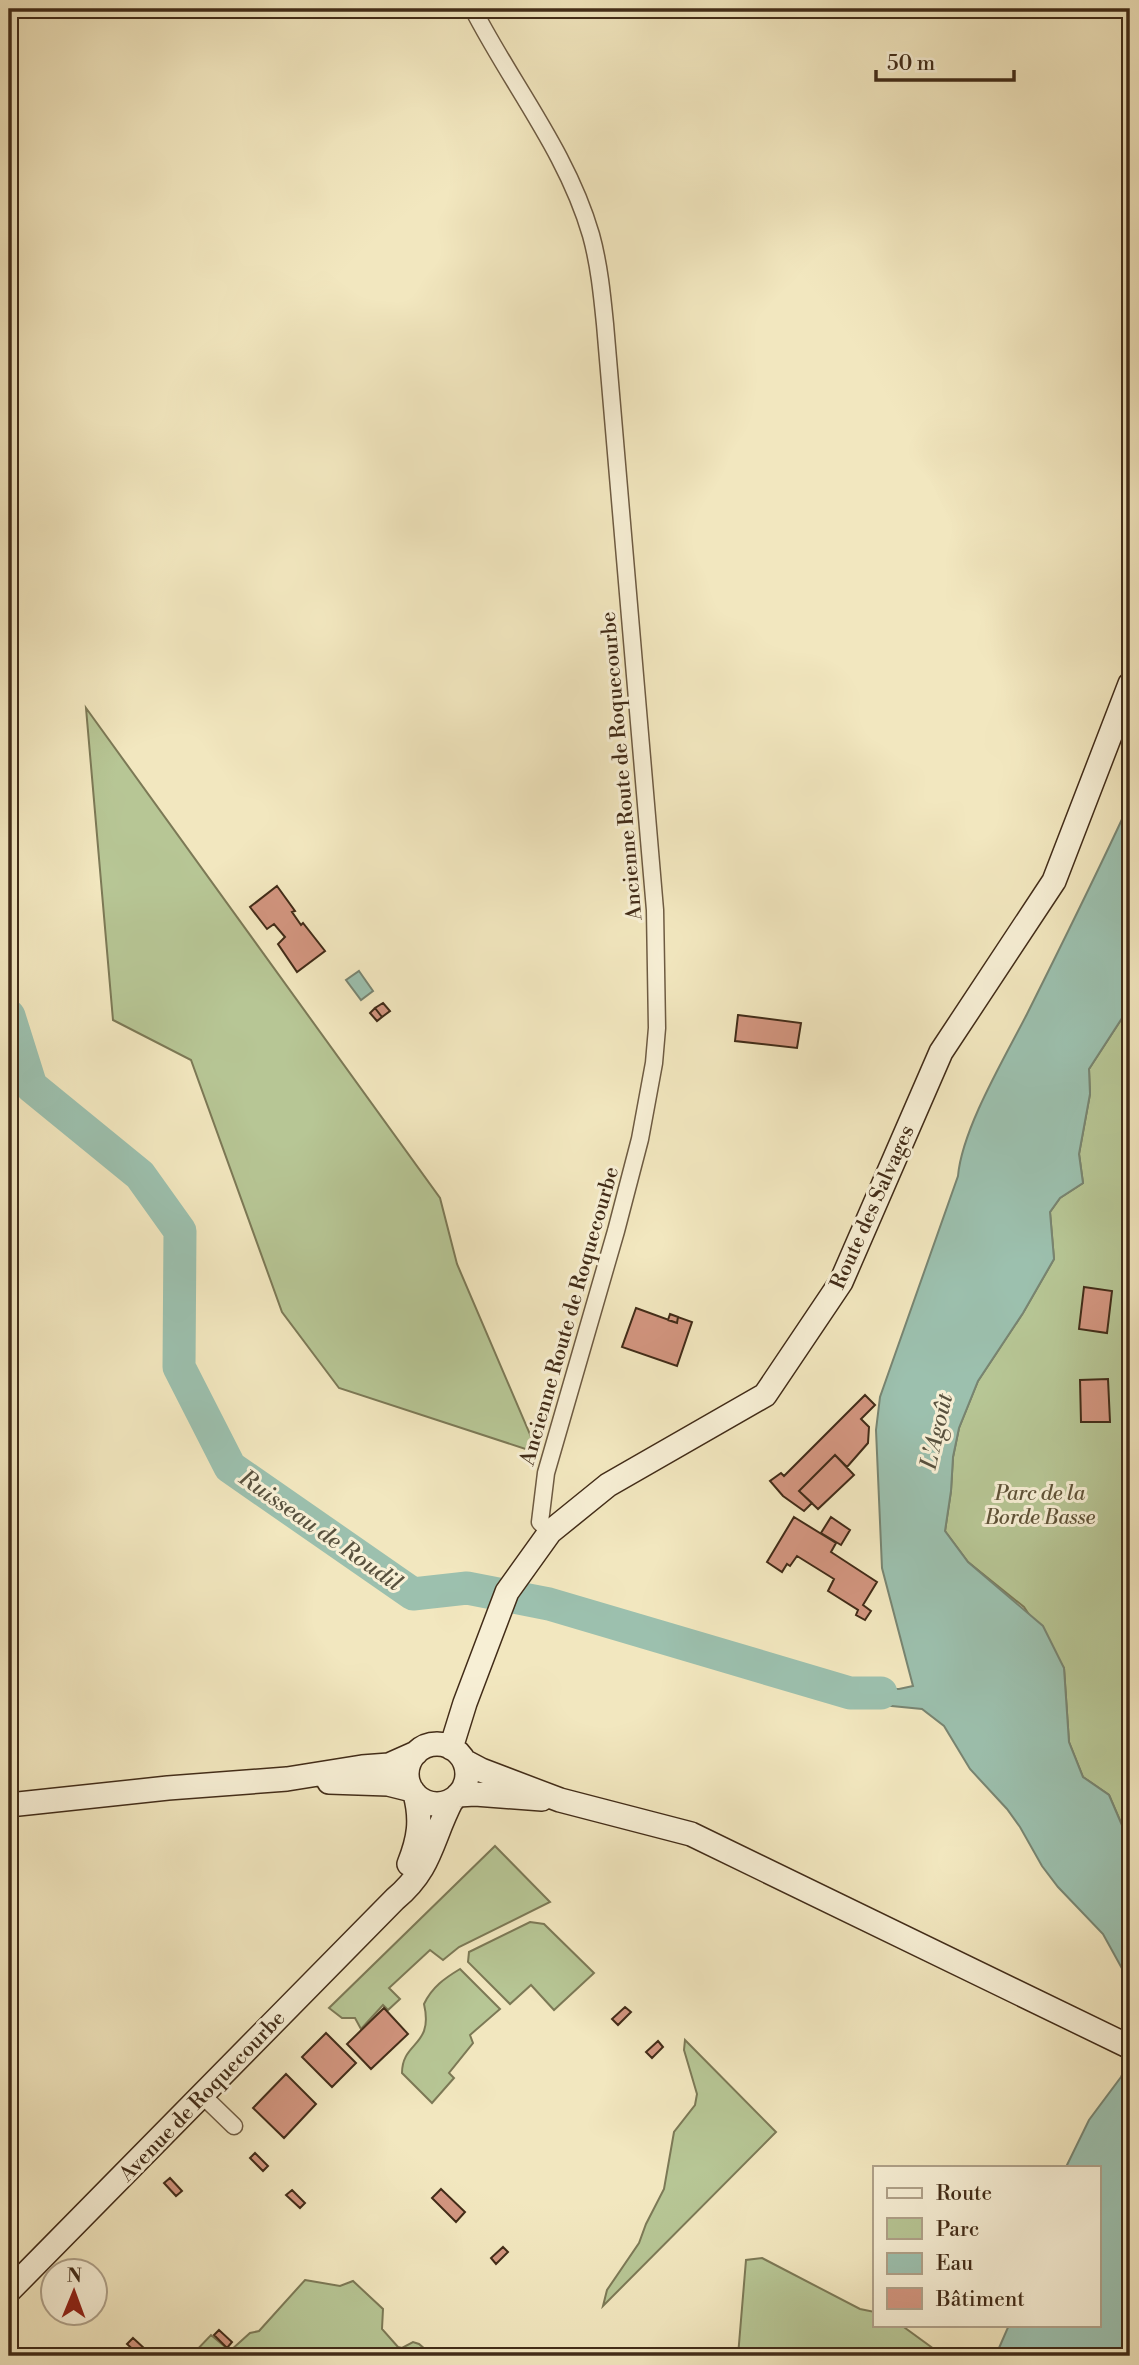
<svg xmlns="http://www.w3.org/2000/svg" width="1139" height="2365" font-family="'Libre Bodoni',serif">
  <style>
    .green { fill: #b7c695; stroke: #7c7956; stroke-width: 2 }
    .water { fill: #9cc0ae; stroke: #788572; stroke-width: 2 }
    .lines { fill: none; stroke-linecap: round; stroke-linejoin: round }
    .river { stroke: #9cc0ae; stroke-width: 33 }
    .building { fill: #d2957f; stroke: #422c18; stroke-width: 2 }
    .minor-casing { stroke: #6e5b42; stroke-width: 19 }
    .secondary-casing { stroke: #422c18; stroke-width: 26 }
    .minor { stroke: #f7efd5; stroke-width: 16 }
    .secondary { stroke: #f7efd5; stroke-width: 23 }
    .labels { text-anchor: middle; stroke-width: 6; stroke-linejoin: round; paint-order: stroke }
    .street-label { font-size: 21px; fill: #422c18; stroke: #f7efd5 }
    .park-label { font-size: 21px; font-style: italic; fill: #5f5237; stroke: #f7efd5 }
    .water-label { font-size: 23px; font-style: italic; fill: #58513e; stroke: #f7efd5 }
  </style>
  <rect width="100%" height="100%" fill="#f2e7bf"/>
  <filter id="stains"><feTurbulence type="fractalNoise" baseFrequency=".00286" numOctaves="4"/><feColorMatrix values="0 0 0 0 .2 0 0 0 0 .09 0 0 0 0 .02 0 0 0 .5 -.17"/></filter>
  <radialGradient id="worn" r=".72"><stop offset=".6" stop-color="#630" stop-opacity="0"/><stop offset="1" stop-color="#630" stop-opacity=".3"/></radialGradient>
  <path class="green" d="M86,708L440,1198L457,1264L538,1453L339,1388L282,1312L191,1060L113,1020Z
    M1130,999V1837L1124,1830L1109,1795L1083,1777L1069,1742L1064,1668L1024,1607L968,1562L945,1531L951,1491L953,1457L959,1428L978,1381L1023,1313L1054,1259L1050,1212L1060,1198L1083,1183L1079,1154L1090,1094L1089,1069L1126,1012Z
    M495,1846L550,1902L459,1947L443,1960L430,1950L389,1988L400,1999L388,2010L383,2005L361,2029L355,2018H342L329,2008Z
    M530,1922L544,1924L594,1973L554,2010L531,1985L510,2004L468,1962L469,1952Z
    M460,1969L500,2009L470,2035L473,2043L449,2073L454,2078L432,2103L402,2073C402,2041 434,2047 424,2004C432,1987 445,1978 460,1969Z
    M685,2040L776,2132L603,2306L607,2290L639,2243L646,2224L664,2189L674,2132L695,2105L697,2094L684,2050Z
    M762,2258L860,2309L875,2312V2325H901L934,2349L999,2348L1000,2356H738L746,2260Z
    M305,2280L340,2286L353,2281L383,2309L382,2329L398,2347L402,2348L413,2342L419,2344L433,2356H191L211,2335L230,2351L250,2333L259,2331Z"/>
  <path class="water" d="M1130,802V999L1126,1012L1089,1069L1090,1094L1079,1154L1083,1183L1060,1198L1050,1212L1054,1259L1023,1313L978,1381L959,1428L953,1457L951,1491L945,1531L968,1562L1043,1626L1064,1668L1069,1742L1083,1777L1109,1795L1124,1830L1130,1837V1983L1103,1934L1058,1887L1042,1866L1020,1827L1007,1809L970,1769L944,1726L922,1709L851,1702L831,1689H899L913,1686L882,1568L876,1430L880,1397L958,1176C962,1129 1005,1057 1027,1014C1062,944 1097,874 1130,802Z
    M359,971L373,991L361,1000L346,980Z
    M1130,2058V2336L1125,2356H1000L999,2348L1009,2325H1099V2167H1066L1089,2120L1121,2077Z"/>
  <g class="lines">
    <path class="river" d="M9,1016L31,1086L140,1175L180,1231L179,1367L230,1467L413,1594L467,1588L549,1604L850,1693H881"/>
  </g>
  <path class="building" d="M277,886L295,911L292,912L301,925L303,923L325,951L297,972L278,944L285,937L274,924L267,929L250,907Z
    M383,1003L390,1011L382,1017L375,1008Z
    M375,1008L382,1017L377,1021L370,1013Z
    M738,1015L801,1023L797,1048L735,1041Z
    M1084,1287L1112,1291L1107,1333L1079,1329Z
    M636,1308L677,1323L678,1317L692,1322L677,1366L622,1347Z
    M670,1314L678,1317L677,1323L668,1320Z
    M1108,1379L1110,1422H1081L1080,1380Z
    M865,1395L875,1405L861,1419L869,1427L868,1443L847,1467L835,1455L799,1491L812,1503L804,1511L783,1496L770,1481L781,1473L784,1476Z
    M835,1455L854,1475L818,1509L799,1491Z
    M794,1517L836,1543L831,1552L877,1582L863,1605L871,1611L865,1620L856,1615L858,1610L828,1591L834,1579L797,1556L790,1566L787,1564L782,1572L767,1562Z
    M831,1517L850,1530L841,1545L821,1533Z
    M625,2007L631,2012L618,2025L612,2019Z
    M384,2008L408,2034L371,2069L347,2044Z
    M326,2033L356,2063L332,2087L302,2057Z
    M658,2041L663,2047L652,2058L646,2052Z
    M286,2074L316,2104L284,2138L253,2108Z
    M255,2153L268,2166L263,2171L250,2158Z
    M170,2178L182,2191L176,2196L164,2183Z
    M441,2189L465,2212L456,2222L432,2198Z
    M292,2190L305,2203L300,2208L286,2195Z
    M503,2247L508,2252L496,2264L491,2258Z
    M219,2330L232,2342L227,2348L214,2335Z
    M9,2338L26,2356H9Z
    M133,2338L145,2349L139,2355L127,2344Z"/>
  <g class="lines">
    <defs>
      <path id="minor" d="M473,9C512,85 567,152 591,235C599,264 602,294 605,324L655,910L657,1028L654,1063L640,1139L616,1231L546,1473L540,1522L550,1532
        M202,2095L234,2126"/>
      <path id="secondary" d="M407 1774a30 30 0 1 1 60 0a30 30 0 1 1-60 0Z
        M451,1748L465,1703L507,1592L550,1532L608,1485L765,1395L841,1282L941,1052L1054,881L1130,684
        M464,1761L481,1770L560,1800L691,1834L1130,2047
        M329,1782L388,1784L412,1790
        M458,1795L475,1794L542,1799
        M9,1805L168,1788L287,1779L362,1767L389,1765L416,1753
        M409,1864C419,1839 422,1820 415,1794
        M9,2291L395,1899C432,1868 431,1840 452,1800"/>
    </defs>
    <use href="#minor" class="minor-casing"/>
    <use href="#secondary" class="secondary-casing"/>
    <use href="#minor" class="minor"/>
    <use href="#secondary" class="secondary"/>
  </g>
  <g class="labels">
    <g class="street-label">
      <text transform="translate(621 766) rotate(-95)" y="7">Ancienne Route de Roquecourbe</text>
      <text transform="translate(872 1207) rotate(-66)" y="7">Route des Salvages</text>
      <text transform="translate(569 1316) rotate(-74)" y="7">Ancienne Route de Roquecourbe</text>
      <text transform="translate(202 2096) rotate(-46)" y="7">Avenue de Roquecourbe</text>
    </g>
    <g class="park-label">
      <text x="1040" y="1500">Parc de la<tspan x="1040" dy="24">Borde Basse</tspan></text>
    </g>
    <g class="water-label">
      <text transform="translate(936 1431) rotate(-77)" y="8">L'Agoût</text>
      <text transform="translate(321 1530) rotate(35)" y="8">Ruisseau de Roudil</text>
    </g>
  </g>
  <rect width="1139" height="2365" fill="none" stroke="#f2e7bf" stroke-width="35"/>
  <rect x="10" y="10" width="1118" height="2344" fill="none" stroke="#422c18" stroke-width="3.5"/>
  <rect x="18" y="18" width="1104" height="2330" fill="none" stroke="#422c18" stroke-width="2"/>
  <rect x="873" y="2166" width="228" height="161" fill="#f7efd5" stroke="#afa189" stroke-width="2"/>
  <rect x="887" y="2188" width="35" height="10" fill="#f7efd5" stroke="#afa189" stroke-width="2"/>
  <text x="936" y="2200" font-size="21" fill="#422c18">Route</text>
  <rect x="887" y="2218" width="35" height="21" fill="#b7c695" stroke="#afa189" stroke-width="2"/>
  <text x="936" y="2236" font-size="21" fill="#422c18">Parc</text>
  <rect x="887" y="2253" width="35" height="21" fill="#9cc0ae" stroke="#afa189" stroke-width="2"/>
  <text x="936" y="2270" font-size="21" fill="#422c18">Eau</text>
  <rect x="887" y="2288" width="35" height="21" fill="#d2957f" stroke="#afa189" stroke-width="2"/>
  <text x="936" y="2306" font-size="21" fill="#422c18">Bâtiment</text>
  <g transform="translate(74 2292) rotate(1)"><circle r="33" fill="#f7efd5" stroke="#afa189" stroke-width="2"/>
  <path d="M0-5L12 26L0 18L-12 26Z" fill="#8f2418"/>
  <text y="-10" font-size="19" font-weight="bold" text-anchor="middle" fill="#422c18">N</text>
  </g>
  <path d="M876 70v10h138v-10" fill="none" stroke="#422c18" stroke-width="3.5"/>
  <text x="887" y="70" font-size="21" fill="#422c18" stroke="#f7efd5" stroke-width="5" paint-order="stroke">50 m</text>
  <rect width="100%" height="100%" filter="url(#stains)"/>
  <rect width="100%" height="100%" fill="url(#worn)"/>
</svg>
